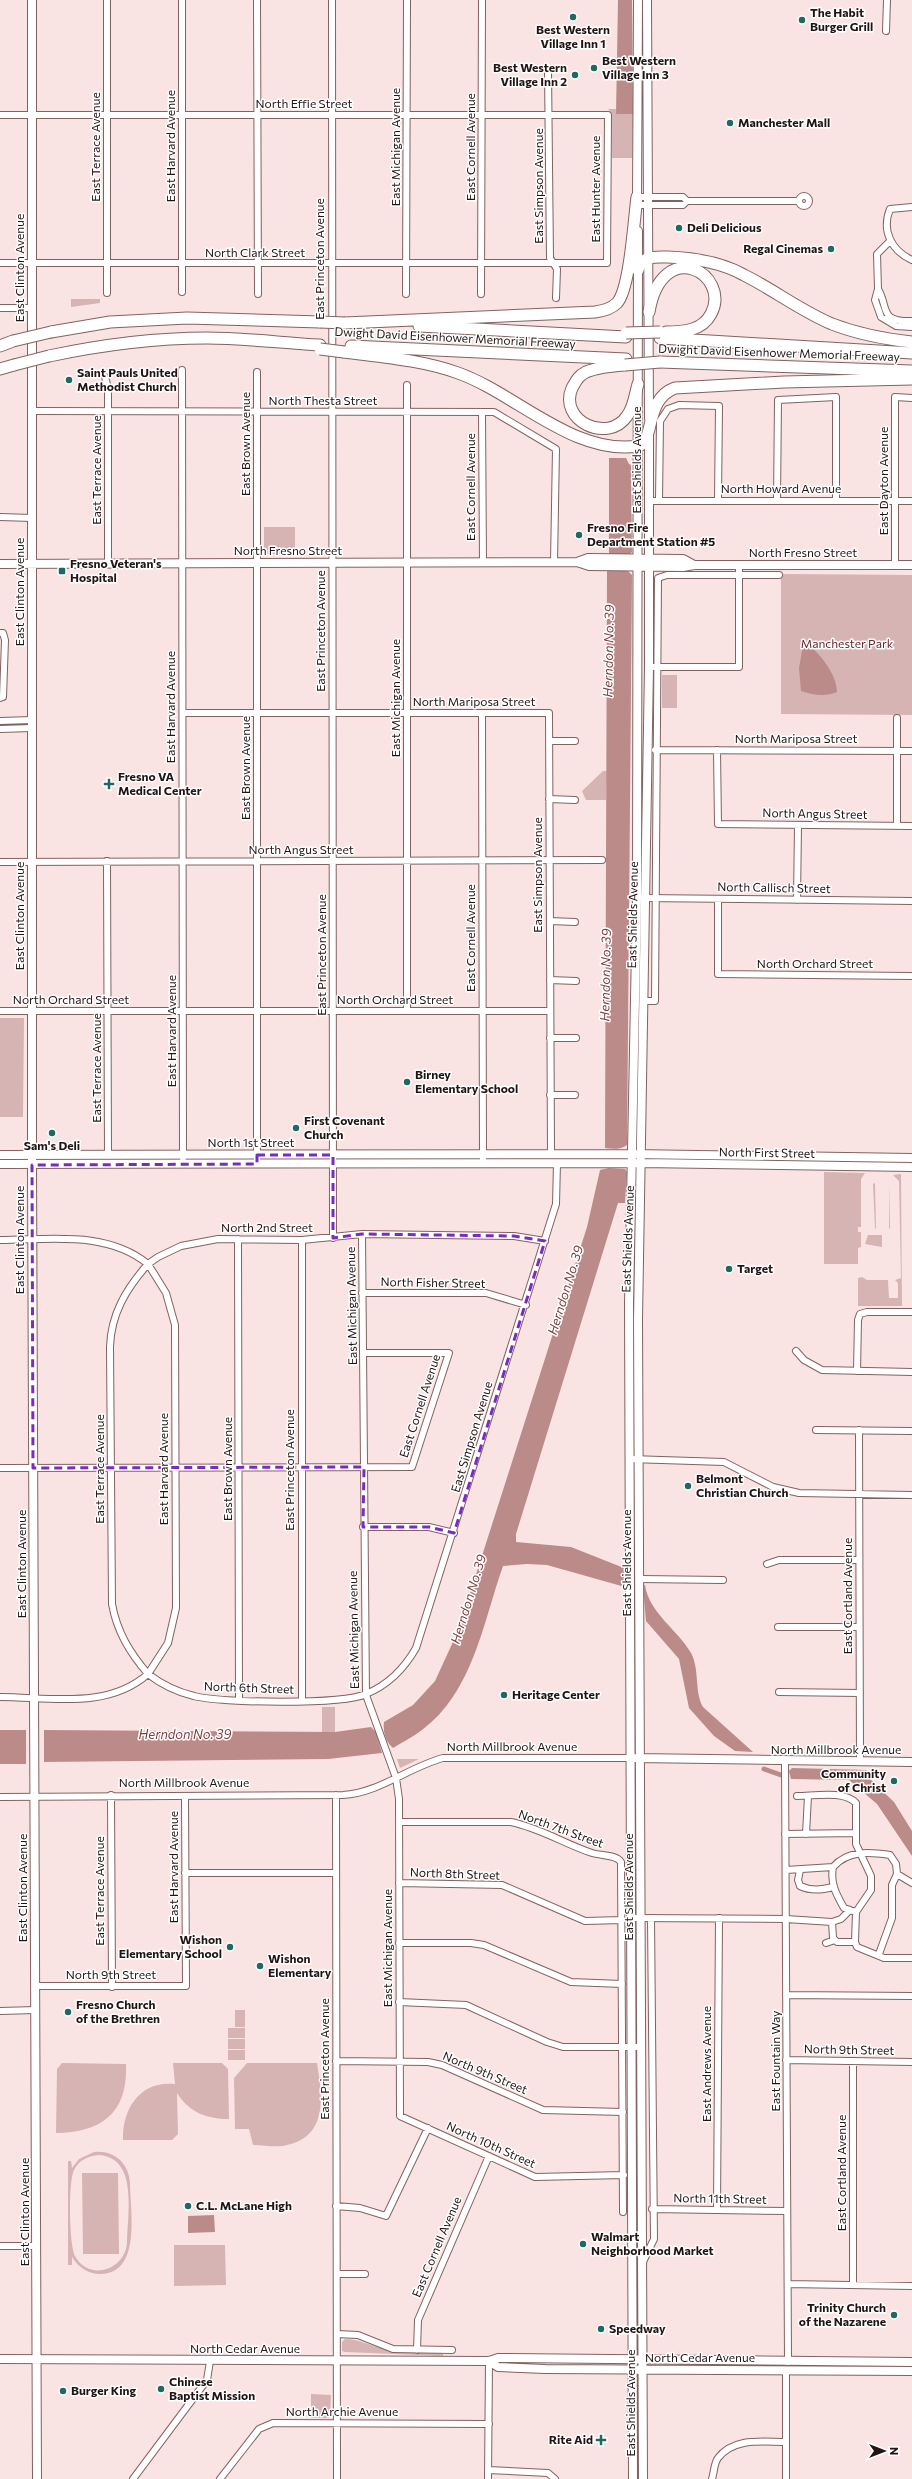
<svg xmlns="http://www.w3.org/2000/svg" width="912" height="2479" font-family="Commissioner,sans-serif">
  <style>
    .green { fill: #d5b4b3; fill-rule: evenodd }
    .water { fill: #bb8b8a }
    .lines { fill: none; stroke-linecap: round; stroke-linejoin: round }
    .canal { stroke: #bb8b8a; stroke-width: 5 }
    .street-casing { stroke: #826261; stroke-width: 8 }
    .secondary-casing { stroke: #826261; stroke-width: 10 }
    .highway-casing { stroke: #826261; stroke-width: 13 }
    .street { stroke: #fff; stroke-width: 6 }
    .secondary { stroke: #fff; stroke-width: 8 }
    .highway { stroke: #fff; stroke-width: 11 }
    .highway-bridge-casing { stroke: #826261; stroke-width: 13; stroke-linecap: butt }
    .highway-bridge { stroke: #fff; stroke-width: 11 }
    .marked { fill: none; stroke: #7b2cbf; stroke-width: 3; stroke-dasharray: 8 5; stroke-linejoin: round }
    .poi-dot { fill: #1e6962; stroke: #fff; stroke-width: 1.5 }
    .labels { text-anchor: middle; stroke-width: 3; stroke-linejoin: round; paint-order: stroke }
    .poi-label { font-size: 12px; font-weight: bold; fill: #201414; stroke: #fff; text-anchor: start }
    .street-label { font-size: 12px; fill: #201414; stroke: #fff }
    .park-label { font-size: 12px; fill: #642729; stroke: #fff }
    .water-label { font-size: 13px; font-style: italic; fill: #7e3e3f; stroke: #fff }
  </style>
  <rect width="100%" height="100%" fill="#fae4e3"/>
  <path class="green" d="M608,109H616V114H633L632,158H612V114Z
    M71,299H100V303L71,307Z
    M264,527H295V554H266L264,552Z
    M781,574L912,575V715L781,714Z
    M662,675H677V708H662Z
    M603,771H607L606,800H586L582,791Z
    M0,1018H24L23,1117H0Z
    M824,1172L865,1173L861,1179V1227H858V1232H861V1247L858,1248V1278L862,1277L867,1280H888L889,1298H898V1283L895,1280L901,1278L899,1181L893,1175L901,1174L902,1306H858V1264H824Z
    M875,1183L876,1228L875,1229L873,1184Z
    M890,1183V1229L889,1228Z
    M868,1235H882V1247L865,1244Z
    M322,1707H335V1732H322Z
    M397,1759H419L400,1768Z
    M235,2010H245V2027H235Z
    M228,2028H245V2038H228Z
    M228,2039H245V2049H228Z
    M228,2050H245V2060H228Z
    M62,2063L126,2064C128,2113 102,2132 56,2133L57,2069Z
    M173,2063H222L228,2069L229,2119C206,2119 189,2112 177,2093L178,2134L172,2140H123C122,2109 140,2080 175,2084Z
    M247,2063H317C322,2094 329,2136 287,2145C277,2148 264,2145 253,2145L249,2129H235L234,2078Z
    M94,2152C114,2150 129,2163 130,2183C130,2210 142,2274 100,2274C88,2274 78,2267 72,2257V2265H68V2161H71L72,2168L79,2159ZM99,2155C139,2158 127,2215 127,2243C125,2270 89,2282 75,2256C69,2244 68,2182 74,2170C79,2160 88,2156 99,2155Z
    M82,2173H118L119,2254H83Z
    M174,2245H225L226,2285L174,2286Z
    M345,2339C359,2339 368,2345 381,2348C401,2354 422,2353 443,2353V2356L345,2352L342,2351V2342Z
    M311,2394L331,2395L330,2418H311Z"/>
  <path class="water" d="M618,0H632L633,114H616Z
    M609,458H626L629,464L631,465L632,552L630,554H609Z
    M607,571H628L632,575L627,1145C621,1150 612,1149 605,1148Z
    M805,642C819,652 837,674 837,692C827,697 811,695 801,691L799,668L803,645Z
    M609,1168L625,1169L627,1172L625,1203H618L516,1534V1542L571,1547L624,1568L625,1587L547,1565L527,1564L503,1566C483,1623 473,1692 422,1730C413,1737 402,1742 393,1748C385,1741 383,1732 384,1722L413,1705L435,1681L458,1631L587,1227L600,1170Z
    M645,1585C649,1613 678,1630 691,1653C700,1670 694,1691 703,1707L753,1752L735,1751L714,1736L689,1708L679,1659L646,1621L643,1586Z
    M371,1727L376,1732L382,1753L328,1759L44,1762V1730L335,1732Z
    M0,1730H26V1764H0Z
    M792,1768L867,1770L868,1777L894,1802L912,1831V1856L877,1804L849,1780L791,1779L789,1771Z
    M214,2215L215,2232L188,2233V2216Z"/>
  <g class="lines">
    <path class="canal" d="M764,1769L781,1775"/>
    <defs>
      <path id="street" d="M182,0V292
        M257,0L258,294
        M332,0L333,1238
        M886,31L887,0
        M548,71L550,258L557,269L556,298
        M0,115H608L607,263H0
        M799 201a5 5 0 1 1 10 0a5 5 0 1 1-10 0Z
        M637,197H683L687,201
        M637,205H683L687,201H799
        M912,207L890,209C881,231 892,251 912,260
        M878,289L877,254L890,241
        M107,293V0
        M406,294L407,0
        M481,294L482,0
        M0,308H32
        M912,321C878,322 889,307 878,289L875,300L881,317L896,326L912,327
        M182,370L183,1158
        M257,372V1159
        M105,377L108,388V563
        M32,411L494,412L556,449L554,563
        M482,412L483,563
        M649,501H912
        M659,501L660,421L668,409L679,405L719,406L718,500
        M777,501L778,400L836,397V501
        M0,517L32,518
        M895,564V397L912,398
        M0,633H3L5,640L3,697L0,698
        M653,667H739V565
        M183,713H549L551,1154
        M482,713L483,1163
        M0,721L32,720
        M0,729L32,728
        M549,741H575
        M655,750L912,751
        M717,750L718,824L912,826
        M549,799L575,800
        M897,826V718
        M107,861L108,1155
        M0,862L602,860
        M642,898L912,901
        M718,899V974L912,976
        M797,900L798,825
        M550,921L575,922
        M550,980L576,981
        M644,1001H655L658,578L667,575H779
        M407,1010V385
        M0,1011H550
        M550,1038H576
        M550,1095H575
        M362,1234L366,1695L396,1778L399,1799L400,2116L535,2177L624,2175
        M238,1239L239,1700
        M0,1240C50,1240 106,1230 148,1264L158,1257L181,1246L218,1239L302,1240L362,1234L514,1236L545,1241
        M148,1264L166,1293L175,1325L176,1608L168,1643L148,1674C130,1653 117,1632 112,1604L110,1347C111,1314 126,1289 148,1264Z
        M362,1293H486L526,1305
        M796,1351L804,1360L822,1370L912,1372
        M857,1371L858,1320L860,1314L867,1312H912
        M816,1430L912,1431
        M859,1430L860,1761
        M630,1459L724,1462L773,1487L799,1493L912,1495
        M0,1468L412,1467L449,1353H363
        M363,1527H429L454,1533
        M767,1564L779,1560H859
        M639,1579L723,1580
        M778,1627H859
        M779,1692L860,1693
        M0,1697C50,1697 107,1710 148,1674C161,1684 177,1692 194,1696C220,1703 342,1705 366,1694C388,1685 404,1669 416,1648L556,1204L557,1163
        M302,1701V1240
        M785,1760L788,2362
        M111,1795L112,1987
        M336,1795L337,2479
        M797,1796C814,1796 844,1790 856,1803V1844L871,1876V1890L856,1912L855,1942L857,1947L884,1958H912
        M0,1797L343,1795C379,1793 409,1767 443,1758H631
        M399,1822H511C540,1828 565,1844 592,1853C601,1856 616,1854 621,1862L623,2212
        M785,1834L856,1833
        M806,1834L808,1796
        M786,1870L833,1867
        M800,1870L798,1880L800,1886C811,1891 821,1890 833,1887
        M185,1873H336
        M897,1874L912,1883
        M399,1883L502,1885L585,1921L622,1920
        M856,1912L844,1908C836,1894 830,1883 833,1867C848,1850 869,1852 890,1855L896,1864L897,1874L892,1885V1918L879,1954
        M632,1918L786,1919L832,1922L841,1919L850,1910
        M832,1922L833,1938L837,1942H855
        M399,1943H471L484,1945L571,1982L622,1984
        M826,1943L835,1940
        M35,1986H186L185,1796
        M786,1995L912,1996
        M399,2002L466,2005L547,2042L563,2047H641
        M0,2011L36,2010
        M786,2060L912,2062
        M336,2061L428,2062L442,2065L543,2110L623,2112
        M853,2061V2285
        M336,2206L360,2208L386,2216L428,2128
        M652,2209L787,2211
        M717,2209L719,1918
        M0,2246H37
        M643,2262L654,2239L651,1918
        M337,2274H365
        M788,2284L912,2286
        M337,2334L358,2335L393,2349L452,2350
        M417,2350L418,2320L489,2156
        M488,2470L548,2473L555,2479
        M133,2479L207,2380L210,2361
        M220,2479L259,2429L273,2423L489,2424
        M488,2479L489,2361
        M712,2479C714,2473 714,2463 718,2458C734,2437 763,2442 786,2442
        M786,2479V2371"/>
      <path id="secondary" d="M32,0V1165L37,2479
        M647,0L649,418
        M637,201L638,0
        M577,562L588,558L683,559L694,565
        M0,564L577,562L589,566L683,567L694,565H912
        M0,1155L632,1154L912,1158
        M0,1164L642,1163L912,1167
        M636,1758L912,1762
        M0,2359L489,2361L498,2358L912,2362
        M489,2361L498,2367L545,2369L912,2371
        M633,2479L629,1303L637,898L638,231
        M643,2479L638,1319L649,667V434"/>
      <path id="highway" d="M638,270C642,255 655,257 668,257C694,258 721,262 744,275C774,290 801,311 832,324C858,334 884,339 912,342
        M649,312C662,235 732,274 711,314C702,331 683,332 666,332
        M345,323L595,312C603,311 611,309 617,303C630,289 634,219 637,197
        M419,326L626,337
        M51,332L110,322L187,318L320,322
        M660,338L912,353
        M0,346L13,341
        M351,346L626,359
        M344,352C382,357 422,360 458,373C515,393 574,456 638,446C655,443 644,399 675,388L784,382L912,379
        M49,356C101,345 154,338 207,338C244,338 282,343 320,345
        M660,362L912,371
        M625,365C612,366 598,367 586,372C578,376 576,381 572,388C558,421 608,444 627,416C634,407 635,394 638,384
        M0,369L14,365"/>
    </defs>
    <use href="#street" class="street-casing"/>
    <use href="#secondary" class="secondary-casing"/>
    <use href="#highway" class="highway-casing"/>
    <use href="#street" class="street"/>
    <use href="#secondary" class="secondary"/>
    <use href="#highway" class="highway"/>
    <defs>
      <path id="highway-bridge" d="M320,322L345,323
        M626,333L660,332
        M13,341L51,332
        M320,349L344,352
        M14,365L49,356
        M625,365L660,362"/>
    </defs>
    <use href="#highway-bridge" class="highway-bridge-casing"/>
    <use href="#highway-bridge" class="highway-bridge"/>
  </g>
  <path class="marked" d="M257,1155H333V1238L362,1234L514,1236L545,1241L454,1533L429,1527H363L364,1467L33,1468L32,1165L257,1164Z"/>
  <g class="poi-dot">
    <circle cx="573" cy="17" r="4"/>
    <circle cx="802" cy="20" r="4"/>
    <circle cx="594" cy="68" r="4"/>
    <circle cx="575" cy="75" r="4"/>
    <circle cx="730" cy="123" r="4"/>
    <circle cx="679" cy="228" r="4"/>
    <circle cx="831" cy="249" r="4"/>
    <circle cx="69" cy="380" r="4"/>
    <circle cx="579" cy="535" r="4"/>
    <rect x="58" y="567" width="8" height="8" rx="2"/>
    <path d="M107 778h4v4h4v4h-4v4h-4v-4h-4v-4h4z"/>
    <circle cx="407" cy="1082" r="4"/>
    <circle cx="296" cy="1128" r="4"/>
    <circle cx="52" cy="1133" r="4"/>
    <circle cx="729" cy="1269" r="4"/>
    <circle cx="688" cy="1486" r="4"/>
    <circle cx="504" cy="1695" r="4"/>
    <circle cx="894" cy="1781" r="4"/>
    <circle cx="230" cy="1947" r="4"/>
    <circle cx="260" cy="1966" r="4"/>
    <circle cx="68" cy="2012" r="4"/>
    <circle cx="188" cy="2206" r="4"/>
    <circle cx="583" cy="2244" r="4"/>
    <circle cx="894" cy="2315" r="4"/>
    <circle cx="601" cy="2329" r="4"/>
    <circle cx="161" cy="2389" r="4"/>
    <circle cx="63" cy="2391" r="4"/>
    <path d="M599 2434h4v4h4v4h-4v4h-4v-4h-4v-4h4z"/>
  </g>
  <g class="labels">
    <g class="poi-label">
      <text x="810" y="17">The Habit<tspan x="810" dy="14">Burger Grill</tspan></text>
      <text x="573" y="34" text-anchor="middle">Best Western<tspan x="573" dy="14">Village Inn 1</tspan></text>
      <text x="602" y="65">Best Western<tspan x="602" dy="14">Village Inn 3</tspan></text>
      <text x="567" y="72" text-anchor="end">Best Western<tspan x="567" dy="14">Village Inn 2</tspan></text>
      <text x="738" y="127">Manchester Mall</text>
      <text x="687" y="232">Deli Delicious</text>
      <text x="823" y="253" text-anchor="end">Regal Cinemas</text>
      <text x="77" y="377">Saint Pauls United<tspan x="77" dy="14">Methodist Church</tspan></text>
      <text x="587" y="532">Fresno Fire<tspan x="587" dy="14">Department Station #5</tspan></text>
      <text x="70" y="568">Fresno Veteran's<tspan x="70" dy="14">Hospital</tspan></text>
      <text x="118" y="781">Fresno VA<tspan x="118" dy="14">Medical Center</tspan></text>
      <text x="415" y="1079">Birney<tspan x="415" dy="14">Elementary School</tspan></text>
      <text x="304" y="1125">First Covenant<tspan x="304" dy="14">Church</tspan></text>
      <text x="52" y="1150" text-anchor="middle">Sam's Deli</text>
      <text x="737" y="1273">Target</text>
      <text x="696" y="1483">Belmont<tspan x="696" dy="14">Christian Church</tspan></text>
      <text x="512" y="1699">Heritage Center</text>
      <text x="886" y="1778" text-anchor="end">Community<tspan x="886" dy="14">of Christ</tspan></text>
      <text x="222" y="1944" text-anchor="end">Wishon<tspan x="222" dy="14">Elementary School</tspan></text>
      <text x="268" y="1963">Wishon<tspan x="268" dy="14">Elementary</tspan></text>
      <text x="76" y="2009">Fresno Church<tspan x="76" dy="14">of the Brethren</tspan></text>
      <text x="196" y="2210">C.L. McLane High</text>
      <text x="591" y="2241">Walmart<tspan x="591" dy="14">Neighborhood Market</tspan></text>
      <text x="886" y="2312" text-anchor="end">Trinity Church<tspan x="886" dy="14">of the Nazarene</tspan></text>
      <text x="609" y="2333">Speedway</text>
      <text x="169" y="2386">Chinese<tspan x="169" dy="14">Baptist Mission</tspan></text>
      <text x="71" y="2395">Burger King</text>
      <text x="593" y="2444" text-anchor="end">Rite Aid</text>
    </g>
    <g class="street-label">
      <text x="304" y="108">North Effie Street</text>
      <text transform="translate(171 146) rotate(-90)" y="4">East Harvard Avenue</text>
      <text transform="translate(96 147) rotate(-90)" y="4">East Terrace Avenue</text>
      <text transform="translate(396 147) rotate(-90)" y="4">East Michigan Avenue</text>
      <text transform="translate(471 147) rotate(-90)" y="4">East Cornell Avenue</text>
      <text transform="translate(539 186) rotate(-90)" y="4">East Simpson Avenue</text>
      <text transform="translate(596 189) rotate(-90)" y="4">East Hunter Avenue</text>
      <text x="255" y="257">North Clark Street</text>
      <text transform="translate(320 259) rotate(-90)" y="4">East Princeton Avenue</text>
      <text transform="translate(20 268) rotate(-90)" y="4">East Clinton Avenue</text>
      <text transform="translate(455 338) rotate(3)" y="4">Dwight David Eisenhower Memorial Freeway</text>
      <text transform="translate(779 353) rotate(2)" y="4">Dwight David Eisenhower Memorial Freeway</text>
      <text x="323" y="405">North Thesta Street</text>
      <text transform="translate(246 444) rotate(-90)" y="4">East Brown Avenue</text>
      <text transform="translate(637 460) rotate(-90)" y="4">East Shields Avenue</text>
      <text transform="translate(97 470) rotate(-90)" y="4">East Terrace Avenue</text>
      <text transform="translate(884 481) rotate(-90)" y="4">East Dayton Avenue</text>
      <text transform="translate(471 487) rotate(-90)" y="4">East Cornell Avenue</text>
      <text x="781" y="493">North Howard Avenue</text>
      <text x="288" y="555">North Fresno Street</text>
      <text x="803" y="557">North Fresno Street</text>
      <text transform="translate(20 592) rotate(-90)" y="4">East Clinton Avenue</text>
      <text transform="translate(321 631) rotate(-90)" y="4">East Princeton Avenue</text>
      <text transform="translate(396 698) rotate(-90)" y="4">East Michigan Avenue</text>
      <text x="474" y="706">North Mariposa Street</text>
      <text transform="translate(171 707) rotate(-90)" y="4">East Harvard Avenue</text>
      <text x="796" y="743">North Mariposa Street</text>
      <text transform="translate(246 768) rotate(-90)" y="4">East Brown Avenue</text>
      <text transform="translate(815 814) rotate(1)" y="4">North Angus Street</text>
      <text x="301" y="854">North Angus Street</text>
      <text transform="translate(538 875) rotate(-90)" y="4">East Simpson Avenue</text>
      <text transform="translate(774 888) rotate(1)" y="4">North Callisch Street</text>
      <text transform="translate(633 915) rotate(-89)" y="4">East Shields Avenue</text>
      <text transform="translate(20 916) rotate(-90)" y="4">East Clinton Avenue</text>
      <text transform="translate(471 938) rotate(-90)" y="4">East Cornell Avenue</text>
      <text transform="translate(322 955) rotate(-90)" y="4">East Princeton Avenue</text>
      <text x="815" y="968">North Orchard Street</text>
      <text x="71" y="1004">North Orchard Street</text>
      <text x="395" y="1004">North Orchard Street</text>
      <text transform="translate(172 1031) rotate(-90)" y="4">East Harvard Avenue</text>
      <text transform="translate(97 1068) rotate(-90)" y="4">East Terrace Avenue</text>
      <text x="251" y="1147">North 1st Street</text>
      <text transform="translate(767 1153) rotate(1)" y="4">North First Street</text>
      <text x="267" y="1232">North 2nd Street</text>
      <text transform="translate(628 1239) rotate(-88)" y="4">East Shields Avenue</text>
      <text transform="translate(20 1240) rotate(-90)" y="4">East Clinton Avenue</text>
      <text transform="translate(433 1283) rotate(1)" y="4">North Fisher Street</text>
      <text transform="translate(352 1306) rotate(-91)" y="4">East Michigan Avenue</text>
      <text transform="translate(420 1406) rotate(-72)" y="4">East Cornell Avenue</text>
      <text transform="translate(472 1437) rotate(-73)" y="4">East Simpson Avenue</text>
      <text transform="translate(100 1469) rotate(-90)" y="4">East Terrace Avenue</text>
      <text transform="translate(164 1469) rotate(-90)" y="4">East Harvard Avenue</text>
      <text transform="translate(228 1469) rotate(-90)" y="4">East Brown Avenue</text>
      <text transform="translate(290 1470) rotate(-90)" y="4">East Princeton Avenue</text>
      <text transform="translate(627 1563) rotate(-90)" y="4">East Shields Avenue</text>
      <text transform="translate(22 1564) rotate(-90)" y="4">East Clinton Avenue</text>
      <text transform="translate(848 1596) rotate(-90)" y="4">East Cortland Avenue</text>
      <text transform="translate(354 1630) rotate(-91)" y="4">East Michigan Avenue</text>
      <text transform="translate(249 1688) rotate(2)" y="4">North 6th Street</text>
      <text x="512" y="1751">North Millbrook Avenue</text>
      <text x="836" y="1754">North Millbrook Avenue</text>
      <text x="184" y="1787">North Millbrook Avenue</text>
      <text transform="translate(561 1829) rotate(20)" y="4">North 7th Street</text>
      <text transform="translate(174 1867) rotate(-90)" y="4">East Harvard Avenue</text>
      <text transform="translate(455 1874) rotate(2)" y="4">North 8th Street</text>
      <text transform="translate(629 1887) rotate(-90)" y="4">East Shields Avenue</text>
      <text transform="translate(23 1888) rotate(-90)" y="4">East Clinton Avenue</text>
      <text transform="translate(100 1891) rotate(-90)" y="4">East Terrace Avenue</text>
      <text transform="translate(388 1948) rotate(-90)" y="4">East Michigan Avenue</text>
      <text x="111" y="1979">North 9th Street</text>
      <text transform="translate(849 2050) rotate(1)" y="4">North 9th Street</text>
      <text transform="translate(325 2059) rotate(-90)" y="4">East Princeton Avenue</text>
      <text transform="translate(776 2061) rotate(-90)" y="4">East Fountain Way</text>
      <text transform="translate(707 2064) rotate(-90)" y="4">East Andrews Avenue</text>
      <text transform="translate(485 2073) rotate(23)" y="4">North 9th Street</text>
      <text transform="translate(491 2145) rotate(24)" y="4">North 10th Street</text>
      <text transform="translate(842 2173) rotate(-90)" y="4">East Cortland Avenue</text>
      <text transform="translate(720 2199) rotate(1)" y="4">North 11th Street</text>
      <text transform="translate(25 2212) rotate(-90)" y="4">East Clinton Avenue</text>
      <text transform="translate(437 2247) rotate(-67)" y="4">East Cornell Avenue</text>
      <text x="245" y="2353">North Cedar Avenue</text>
      <text x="700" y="2362">North Cedar Avenue</text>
      <text transform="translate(631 2403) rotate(-90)" y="4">East Shields Avenue</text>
      <text x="342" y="2416">North Archie Avenue</text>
    </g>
    <g class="park-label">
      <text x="847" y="648">Manchester Park</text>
    </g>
    <g class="water-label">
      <text transform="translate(608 651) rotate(-89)" y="5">Herndon No. 39</text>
      <text transform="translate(605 975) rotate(-89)" y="5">Herndon No. 39</text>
      <text transform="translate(565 1290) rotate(-73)" y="5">Herndon No. 39</text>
      <text transform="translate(468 1599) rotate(-73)" y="5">Herndon No. 39</text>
      <text x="185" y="1739">Herndon No. 39</text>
    </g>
  </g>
  <g transform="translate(884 2451) rotate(90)" stroke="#ffffff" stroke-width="3" paint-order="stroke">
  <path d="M0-3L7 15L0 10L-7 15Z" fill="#201414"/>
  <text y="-6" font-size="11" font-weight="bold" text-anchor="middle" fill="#201414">N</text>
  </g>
</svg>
